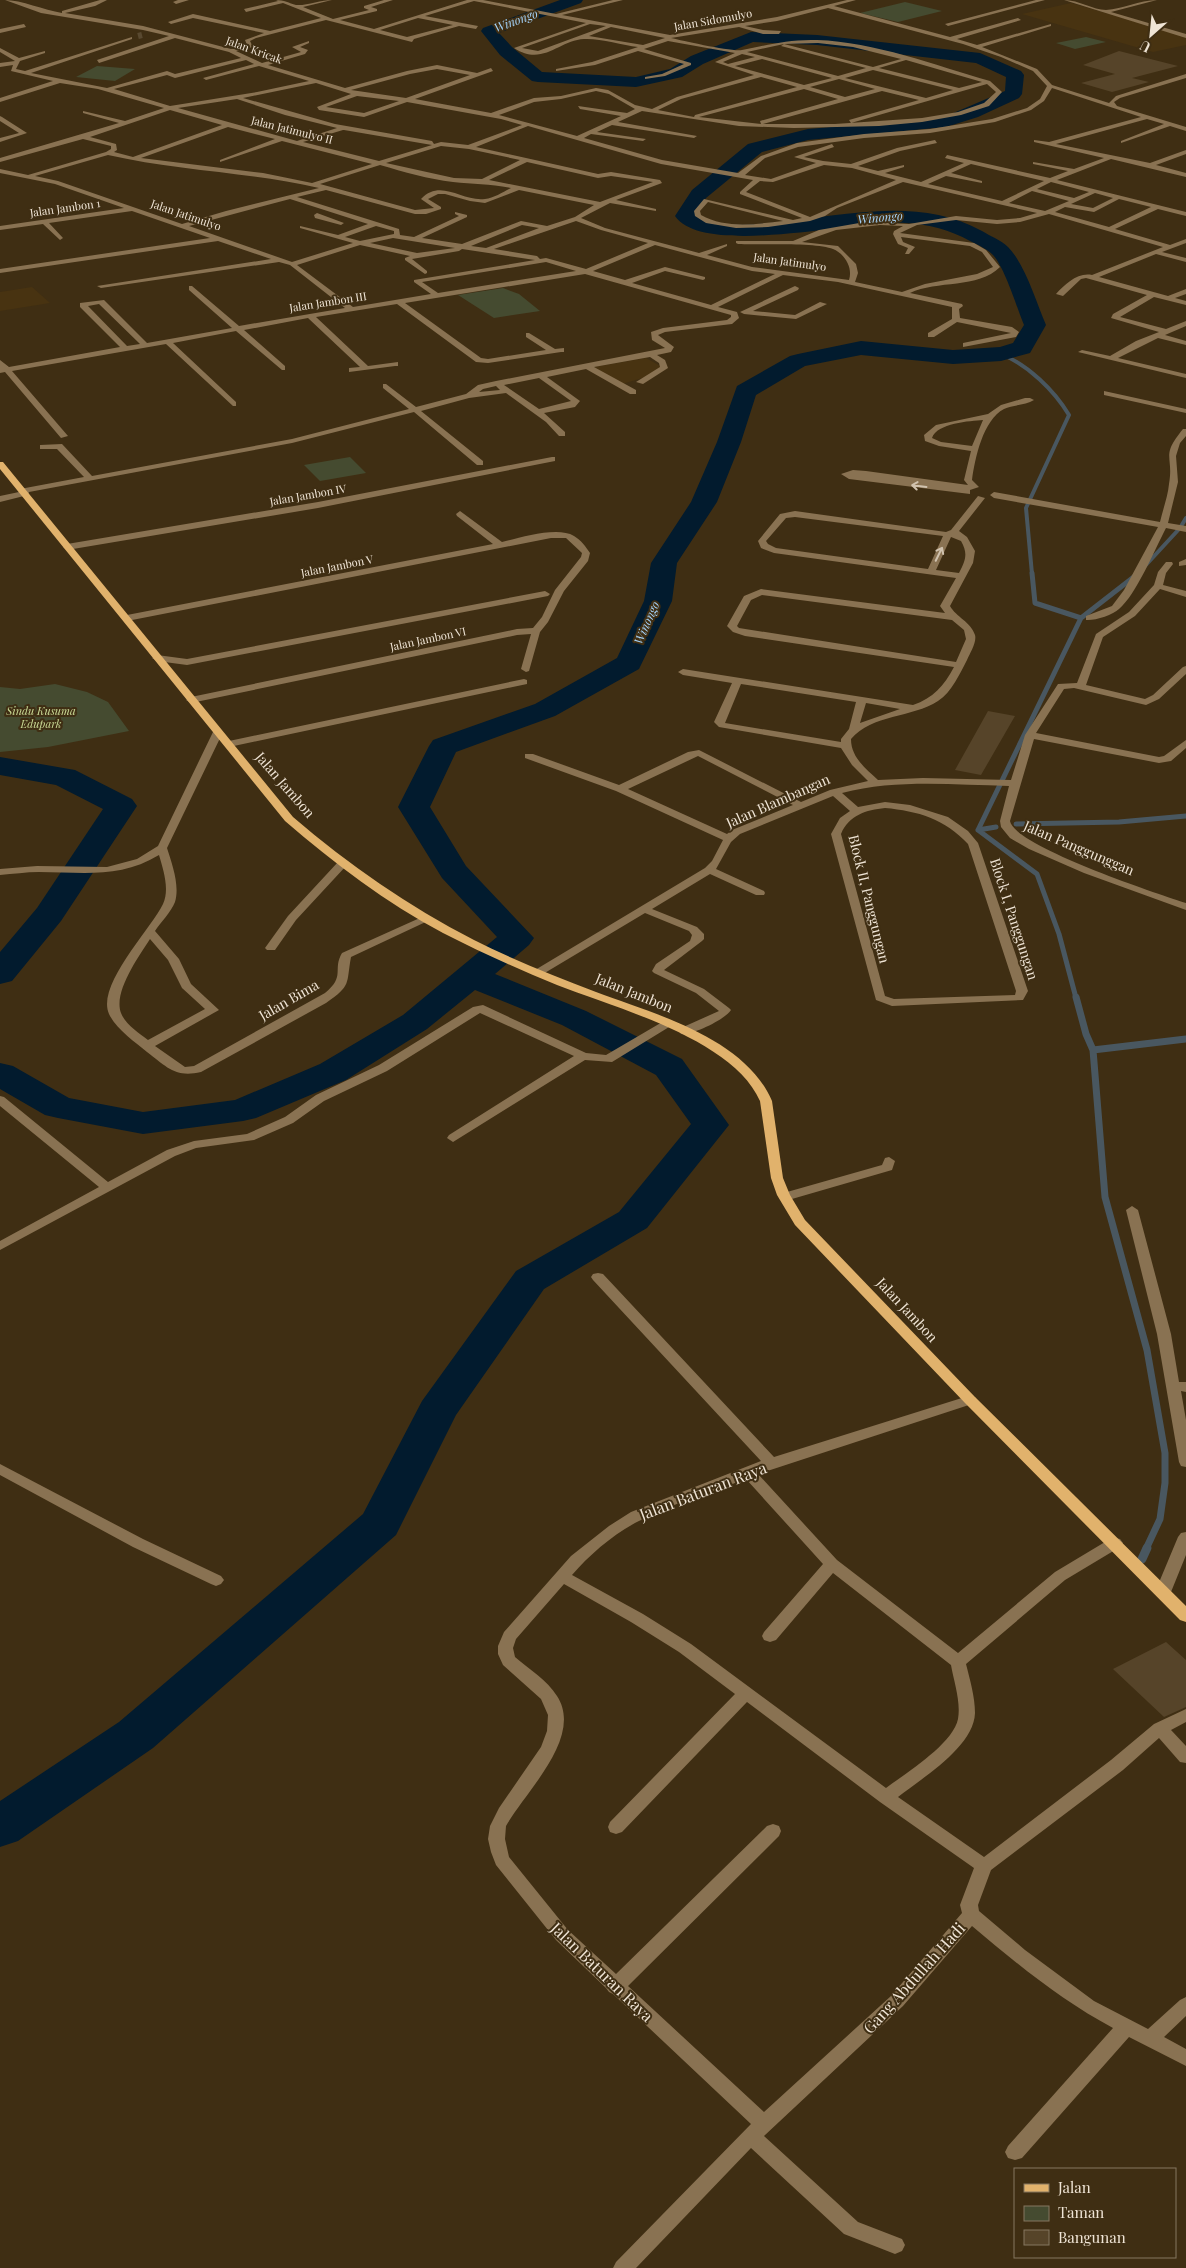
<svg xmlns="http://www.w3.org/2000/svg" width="1186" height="2268" font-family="'Playfair Display',serif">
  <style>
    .built { fill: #483311 }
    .green { fill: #454b30 }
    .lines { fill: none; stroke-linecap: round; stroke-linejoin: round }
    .stream-far3 { stroke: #495760; stroke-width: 4 }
    .stream-far2 { stroke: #495760; stroke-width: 5 }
    .stream-far1 { stroke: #495760; stroke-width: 7 }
    .stream { stroke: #495760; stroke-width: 9 }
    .river { fill: #021b2e; fill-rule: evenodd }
    .building { fill: #564429 }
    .minor-tunnel { stroke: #594930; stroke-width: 6; stroke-dasharray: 6 3; stroke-linecap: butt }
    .minor { fill: #897252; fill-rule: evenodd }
    .major { fill: #e1b26c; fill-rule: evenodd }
    .oneway { stroke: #d0c2ae }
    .labels { text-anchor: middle; stroke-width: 4; stroke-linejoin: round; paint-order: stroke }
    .far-street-label { font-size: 11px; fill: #efe4d5; stroke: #3f2e13 }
    .far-park-label { font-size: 11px; font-style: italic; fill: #cada96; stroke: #3f2e13 }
    .far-water-label { font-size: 12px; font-style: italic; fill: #a4d2f8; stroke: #3f2e13 }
    .street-label { font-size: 14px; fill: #efe4d5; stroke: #3f2e13 }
    .near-street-label { font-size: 16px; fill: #efe4d5; stroke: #3f2e13 }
  </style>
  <rect width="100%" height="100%" fill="#3f2e13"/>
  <path class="built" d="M1071,3L1186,36V45L1153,52L1022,14Z
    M32,287L50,303L0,311V292Z
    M646,358L662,367L646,377L622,384L594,367Z"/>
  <path class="green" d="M905,2L942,11L898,22L860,13Z
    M1086,37L1106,42L1075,49L1056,43Z
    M97,66L135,69L115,81L76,77Z
    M503,288L519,294L540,311L494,318L458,295Z
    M350,457L366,473L320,481L304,465Z
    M55,684L87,692L108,702L129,731L48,747L0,752V687L20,689Z"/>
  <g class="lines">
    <path class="stream-far3" d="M1001,354C1028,365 1054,390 1069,415L1026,508L1032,574
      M1145,566L1180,528L1186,518"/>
    <path class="stream-far2" d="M1032,573L1035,603L1081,618
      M1016,824L1119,822L1186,816
      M978,830L1037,874L1059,934L1076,998
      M978,830L1081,618L1135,576
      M978,830L996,827"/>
    <path class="stream-far1" d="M1076,997L1086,1034L1093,1050L1105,1197L1147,1350L1165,1453V1483L1160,1519L1146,1549
      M1093,1050L1186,1039"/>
    <path class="stream" d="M1142,1559L1147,1548"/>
    <path class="river" d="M560,0H583L581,3L499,33L512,47L542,72L636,77L670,69L691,56L751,32L817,35L980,53L1021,71L1024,75L1022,94L1019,98L978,117L946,127L808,140L762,152L706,198L696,214C717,228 745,225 770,223C840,217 916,195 982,231C990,236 1001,240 1008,247C1025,264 1036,302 1046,325L1030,353L1001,361L953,364L861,355L805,366L756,395L741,442L717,502L677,563L672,601L639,669L555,716L456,752L430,807L466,866L534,938L529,945L495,974L586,1011L682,1059L729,1125L647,1228L544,1289L456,1415L396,1535L153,1748L18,1841L0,1847V1801L119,1722L363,1514L422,1401L516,1271L619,1212L691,1124L656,1075L562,1025L475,990L427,1029L346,1080L256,1118L243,1121L143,1134L58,1118L45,1115L0,1089V1063L13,1066L69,1098L143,1112L235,1100L320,1064L403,1015L497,937L442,878L398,807L429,746L433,740L535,704L617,658L644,601L651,563L691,502L717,442L737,386L790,356L798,354L861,341L953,350L1000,347L1013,343L1024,325C1017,308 1005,268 993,255C987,249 978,245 970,241C950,230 929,224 905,223C856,220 704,258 675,216L692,190L748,144L808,129L944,117L1005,91L1006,77L976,63L817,45L753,42L703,64L682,77L636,87L538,82L532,81L500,55L481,31L483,28Z
      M0,757L75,770L132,799L137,806L61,921L12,981L0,984V952L37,908L103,809L56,785L0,775Z"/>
  </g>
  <path class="building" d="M1119,51L1178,66L1132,78L1149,82L1112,92L1081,83L1115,74L1083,65Z
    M988,711L1015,716L981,775L955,770Z
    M1166,1642L1186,1660V1707L1164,1717L1113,1669Z"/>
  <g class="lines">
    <path class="minor-tunnel" d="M138,36L142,35"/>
    <path class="minor" d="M5,0C21,0 44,10 62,13V11L100,0H107L95,6L65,13L143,26L231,49L247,45L245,40L264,33L193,18L171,24L168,22L193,14L270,31L321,18L283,3L246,12L244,9L278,1L276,0C284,0 289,3 296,5C306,6 321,0 332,0L303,7L333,19L369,10L364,8V6L384,0H393L371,7L377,9V11L340,20L374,29L467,0H483L556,14L613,0H623L562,15L670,35L777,17L847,0H856L834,6L950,37L1018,18L1021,20L957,39L977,45L1051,24V26L982,47L1037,69L1052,85L1109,103L1116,96L1186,74V78L1120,98L1114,102L1117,106L1186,127V131L1170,126L1121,143V141L1164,124L1147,119L1056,144L1150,163L1186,150V154L1156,165L1186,173V177L1111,159L1057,180L1186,212V216L1158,209L1115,229L1170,245L1186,239V243L1162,252L1186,258V262L1156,254L1099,277L1168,296L1186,289V294L1175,298L1186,301V305L1154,297L1120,317L1166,329L1186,321V326L1165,335L1186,341V345L1158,338L1118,358L1186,374V378L1078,352L1082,350L1110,356L1136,341L1159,332L1111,318L1113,314L1147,295L1086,278L1081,279L1063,296L1056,294C1065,284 1078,272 1092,275L1163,247L1049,214L1020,222L997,224L956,220L917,225L900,233L974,243L986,250L1000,267C978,289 937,280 910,293L962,304L963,306L959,309L960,318L1012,327L1019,332L1016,337L963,347V343L1011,333L957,322L934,337H928V333L952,319V307L838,282L783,275L718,307L737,312L739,318L732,324L665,332L658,335L674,347L671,352L657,355L665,360L668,368L643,384L636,382L660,367L659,363L650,357L594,367L636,390V394H630L586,369L547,377L580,401L575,407L544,413L565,432V436H559L546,422L506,393L469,398L421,411L483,461V465H477L414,412L292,443L29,492L28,495L0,502V496L19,492L20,489L84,477L57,449H40V445L62,444L92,476L292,439L409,409L383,388V384H386L416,407L466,394L478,385L496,381L665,348L652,340L651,332L663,328L727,320L731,317V315L585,274L405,303L481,358L488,359L546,350L526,337V333H529L555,349L564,348V352H561L488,363L476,362L397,304L316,317L368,366L398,362V366H395L349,372V368L360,367L308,318L244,330L285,366V370H282L236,331L173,343L236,402V406H233L166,344L12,371L68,436L61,438L5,372L0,373V360L9,367L120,347L80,307V303L104,300L147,343L232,328L189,290V286H192L239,326L345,308L290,265L279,262L101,288L97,286L271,259L218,241L0,273V269L210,238L132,211L49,223L63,238L60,240L43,224L0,230V226L124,208L55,184L0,173V169L28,175L106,152L111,149V146L83,139L0,162V158L119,123L83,113V111L125,121L164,108L98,89L60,83L0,102V98L53,81L11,71L13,65L0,67V63L15,61L0,52V48L19,58L45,51V53L20,61L16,69L25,71L132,37V39L31,73L107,88L167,71L175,74L241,58L229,52L175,38L99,63L97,60L169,36L143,30L41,13ZM474,1L586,23L514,48C543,67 559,40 584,39C599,38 622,45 638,47L592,62L556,69V71L595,65L638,51L684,64L662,74L645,77V79L665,76L691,65V63L644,49L668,41L735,53L715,62L754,75L677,97L652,109L635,105L608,90L596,88L561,96L534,98L491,113L415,99L493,71L491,68L477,73L437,65L407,71L345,88L268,65L305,54L308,50L300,47L309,43V41L292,47L301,52L262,63L236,51L253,47L250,41L256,38L326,20L412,42L414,39L459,26L476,29L478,26L425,16ZM828,8L963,44L1001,57L1033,71L1047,86L1040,99L1027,108L992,119L930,129L864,134L797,143L761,156L738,173L662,160L584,138L591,134L643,141L646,139L597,132L612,125L694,138L697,136L618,122L642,111L739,126L794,128L879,126L922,122L961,115L989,106L1002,92L990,81C934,65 875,42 817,40C789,39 768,45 742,50C732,52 684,41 671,38L739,27L763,34H779L781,31L763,30L745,26L777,21ZM418,18L453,25L407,37L380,30ZM590,24L606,26L538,51L522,48ZM611,27L665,38L643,45L589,36ZM818,43L853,47L901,59L873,67L784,44L781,46L866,68L838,76L747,52L784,44ZM742,54L755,57L728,64L723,62ZM762,59L832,78L804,85L735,66ZM246,60L254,64L203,78L206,80L259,66L309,81L257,92L170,106L114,89L167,75L175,78ZM906,60L982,82L959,88L879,68ZM437,69L470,75L406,98L351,90L410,74ZM873,70L953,90L926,98L845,78ZM761,77L797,87L695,115L694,117L658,110L681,99ZM839,79L875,89L845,97L810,87ZM316,83L351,94L317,107L319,110L364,117L407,102L501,119L522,125L468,145L441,142L434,144L432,141L335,124L243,98ZM987,84L996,92L984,103L958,112L922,118L835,124H763L882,91L919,100L849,120L851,123ZM1052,88L1141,117L1049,142L1034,140V142L1104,158L1074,169L1033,162V164L1068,171L1050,178L947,155L945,158L964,163L921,182L885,173L904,167V165L878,171L858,166L900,151L937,143L935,140L897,148L851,164L823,161L804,157L834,147L832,144L794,157L816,163L771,179L745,175L765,158L798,147L864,138L930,133L995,122L1031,110L1044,101ZM804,89L838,99L760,121L761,124L699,117ZM596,91L609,94L635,109L627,113L578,106L580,109L621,116L577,136L499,115L534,102L561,99ZM357,96L399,101L364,113L326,107ZM237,99L285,115L337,128L297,141L178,108ZM170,110L222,125L133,157L114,152L117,150L116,144L90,137ZM528,126L661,164L753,180L740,192V194L802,218L793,220L704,199L694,211L695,216L706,223L736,228L768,227L810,221L825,216L837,208L903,182L1037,213L1020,218L997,220L956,216L909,224L865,222L819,230L793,241H736V243L738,244C758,245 817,242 833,249C845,254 853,268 849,280L752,267L707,255L727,246V244L699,253L605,228L581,218L610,203L656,211V209L616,200L662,183L660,180L611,172L598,174L476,147ZM228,127L275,139L220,160V162L282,141L372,164L312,183L263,173L141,158ZM343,130H344L432,145L379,161L303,142ZM441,146L469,149L520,160L482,179L454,178L386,163ZM108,155C178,171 250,172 319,188L226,211L182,224L58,181L35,176ZM527,162L598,178L611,176L653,182L600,202L489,180ZM971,164L1044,181L1002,201L928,184L946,176L982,183V181L951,173ZM380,165C404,172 428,179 453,182C473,184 490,184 511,188C503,192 494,198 485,199C462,202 441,178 421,199L434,208L415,210L320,184ZM824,165L852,168L896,180L810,217L746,192L760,181L773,182ZM1051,182L1089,192L1074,198L1037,189ZM326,190L415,214H426L441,209V207L428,199L438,194H445L470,201L485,203L519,190L594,205L575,217L547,226L521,221L462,244L422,238L467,217V215L455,212V214L459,216L414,237L400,235L399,229L297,197ZM1032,191L1069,201L1045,211L1009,203ZM1095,193L1113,198L1093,208L1071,204ZM290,199L368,224L338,235L300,226V228L353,243L292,262L189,226ZM1119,199L1151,207L1109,227L1055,212L1065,207L1094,212ZM708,202L783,221C756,224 726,229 701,215L700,211ZM576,221L601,230L648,243L586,269L546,258L540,259L537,256L494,249ZM522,225L539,228L486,248L471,246ZM880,225L903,226L894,231L893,234L898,244L908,248L905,254H909L915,247L903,242L901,237L970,246L982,252L993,267L977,274L925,284L902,292L855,282L858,273L856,264L838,246L802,242L836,230ZM376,226L394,231V234L360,241L345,237ZM393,238L455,248L417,253L370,243ZM360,245L410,256L405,258V260L425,274L427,273V271L412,259L459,251L462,249L535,260L414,280V282L431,294L353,307L297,265ZM655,245L752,271L775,274L711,305L632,283L665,271L703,280L705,279V277L665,267L625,280L593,271ZM546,262L576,271L438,293L422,282ZM99,304L140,344L127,346L88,306ZM539,378L571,401L539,409L504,385ZM496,386L500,390L479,392L483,389Z
      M178,0H189L176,4L173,2Z
      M1036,0H1045L948,26L945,24Z
      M1064,0C1079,0 1093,10 1106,10C1123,9 1139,0 1157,0L1111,12L1186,34V38Z
      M24,24L26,27L0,33V29Z
      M0,116L2,117L27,133L0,142V138L19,133L0,121Z
      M317,213L344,223L341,225L315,218L314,215Z
      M795,286L799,288L798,290L753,311L795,315L820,302L827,304L796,319L744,314L740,312Z
      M1104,391L1186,409V413L1104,395Z
      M1025,398H1030L1034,400C1026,405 1013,405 1004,409C983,420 975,458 972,480L979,487L970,490V494L849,479L841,474L853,470L866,471L968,485L964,480L971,451L939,446L925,441L924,435L936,425L988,414L1001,405ZM983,420L972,446L941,442L932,438C937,423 970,421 983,420Z
      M1183,429H1186V436L1180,443L1176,456L1178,482L1168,523L1186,526V532L1166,528C1155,549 1136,595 1119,609C1113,615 1094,621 1086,620V616L1112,606L1124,590L1158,527L994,498L990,495L994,492L1160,522C1163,509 1168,496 1169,484C1174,455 1160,457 1183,429Z
      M552,457H555V461L318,508L67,550L63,547L67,544L318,502Z
      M978,496L985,498L959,531L967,537L975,551L973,563L950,606C956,617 971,622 975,635C977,642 970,653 967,660C960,673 952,692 938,701C912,718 872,714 851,739C851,757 865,768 878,780L923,778L1011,780L1025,735L1058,684L1077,683L1096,634L1129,612L1154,585L1158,572L1166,562H1172L1173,564L1166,573L1163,585L1186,591V597L1160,589L1135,616L1103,637L1086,685L1145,699L1153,695L1183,667L1186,666V674L1159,699L1146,705L1074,688L1064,689L1036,733L1159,757L1164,756L1186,740V748L1171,761L1159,763L1034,739L1010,821C1014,846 1158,894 1186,903V910L1084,873L1029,849L1010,838L1001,827L1000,821L1009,786C953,785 896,779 842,793L858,807L885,802L910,805L948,817L968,831L978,843L1028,991L1023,1000L892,1006L876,1000L831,834L840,818L850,811L833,796L740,834L731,842L716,869L764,891L765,893L764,895H756L710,874L652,909L697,927L704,934V939L702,941L664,970L704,989L729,1008L731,1010C726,1019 691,1036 681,1034L679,1031L681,1028L719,1011L696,993L654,973L652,971L656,964L690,941L692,935L689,931L645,913L543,974H535L533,972L535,970L705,868L712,861L723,840L616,791L525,758V754H533L619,785L688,752L699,750L801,802L830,790L868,781L852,765L841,748L719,727L714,722L732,683L683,675L678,672L683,669L913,705C933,698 944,686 954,667L745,636L733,632L727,626L744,596L761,589L945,613L940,606L956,578L774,553L761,548L758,541L780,514L795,511L946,532L951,530ZM795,517L943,536L928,569L776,548L768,544L766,541L786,518ZM951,537L961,541C968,553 966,560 959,573L936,570ZM762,595L952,620L964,630L966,639L956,662L739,628L737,626L751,600ZM741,684L856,702L849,729L841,739V742L725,723ZM866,703L900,709L860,723ZM698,756L793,805L732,830L727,834L628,789ZM885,808C918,811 945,819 968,844L1016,991L1015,995L894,999L885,996L841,834C849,815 866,810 885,808Z
      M460,511L502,542C520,538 557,526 574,536C581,540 586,547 590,553L588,561L564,591L548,622L540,632L529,671L526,672L521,669L531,634L517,635L191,703L186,700L191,697L517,629L533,628L542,617L555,590L581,557L582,553L566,538H551L127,621L122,618L127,615L493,544L457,516L456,514Z
      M1186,559V565L1179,566V562Z
      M545,591L550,594L548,596L187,665L157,661L152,658L157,655L187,659Z
      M524,679L527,680V684L229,747L224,744L229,741Z
      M218,729L223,732L167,848C172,864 180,885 175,902C171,912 161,922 155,931L179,959L191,984L219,1010L155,1046L185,1067L194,1066L325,993C346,976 332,970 342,953L422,917H430L432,919L351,957C346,984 352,985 326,1003L201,1072C175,1078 167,1067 147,1052C135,1042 116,1029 109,1014C96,985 151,929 163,904C170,889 163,869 159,855C120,879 81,872 39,872C26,872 13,874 0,875V869L37,866L107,867L137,859L158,846L213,732ZM150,939L168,960L182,988L205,1009L148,1040C139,1033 125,1024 121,1013C113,992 139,956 150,939Z
      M342,861L346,862L347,864L346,866L296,920L275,950H267L265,948L288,916L338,862Z
      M483,1005L586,1053L606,1055L664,1021H672L674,1024L612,1062L585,1060L453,1142L447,1138L449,1135L574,1056L480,1013L387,1071L324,1101L293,1123L254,1140L196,1148L175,1156L0,1250V1241L99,1187L0,1106V1096L4,1097L108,1182L167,1150L194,1141L247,1134L285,1117L316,1095L379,1065L473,1007Z
      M889,1157L895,1161L892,1170L785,1201L779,1197L780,1194L882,1165L885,1158Z
      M1132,1206L1138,1210L1171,1334L1179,1382H1186V1392L1181,1391L1186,1420V1467L1181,1466L1179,1462L1157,1334L1126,1210Z
      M598,1273L603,1274L774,1457L965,1397H975L977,1400L975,1403L758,1474L837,1560L958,1653L1055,1572L1110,1539L1115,1538L1120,1539L1123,1543L1120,1547L1065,1580L966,1664C970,1680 975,1697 975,1713C974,1747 922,1778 898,1797L984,1857L1111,1760L1154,1724L1186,1709V1722L1171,1730L1186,1746V1763L1180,1762L1159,1738L1123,1770L991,1870L978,1905L979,1911L1025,1950L1094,2001L1148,2029L1180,2000L1186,1997V2016L1164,2037L1186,2049V2066L1129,2037L1022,2158L1015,2160L1008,2158L1005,2152L1008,2146L1113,2028C1062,2001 1017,1964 972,1926L903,2006L764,2136L858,2222L902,2239L905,2245L902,2251L895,2254L844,2234L751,2148L636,2268H613L616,2262L751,2124L613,1994L609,1992L606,1988L556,1940L496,1865L491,1852L488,1839L490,1826L499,1808L541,1747L547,1731L548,1715L541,1699L503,1665L498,1654V1646L504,1632L571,1556L609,1526L631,1512L761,1461L593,1280L591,1277L593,1274ZM746,1479L823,1564L764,1632L762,1636L764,1640L770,1642L776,1640L833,1573L951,1665C954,1682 961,1702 958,1719C953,1744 906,1773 886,1788L691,1644L643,1614L572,1575C590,1554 616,1532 641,1520C673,1503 712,1492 746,1479ZM564,1584L631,1622L679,1652L735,1694L610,1822L608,1827L610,1832L616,1834L622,1832L747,1702L880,1802L974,1868L960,1905L962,1913L891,1996L764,2112L628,1986L779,1836L781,1831L779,1826L773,1824L767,1826L616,1974L568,1930L509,1857L505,1839L506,1826C525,1792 584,1737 557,1696C547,1680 529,1669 515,1657L513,1648L516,1639Z
      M0,1464L143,1539L221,1576L224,1580L221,1584L216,1586L211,1584L133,1547L0,1475Z
      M1186,1532V1555L1171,1592L1168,1596L1163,1598L1158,1596L1155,1592L1178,1537L1181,1533Z"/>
    <path class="major" d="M0,462H3L293,817C349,865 408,906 474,940C513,960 555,976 596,992C655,1014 745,1038 772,1101L783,1178L790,1195L805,1220L975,1397L1186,1606V1622L1180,1620L965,1403L795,1225L777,1195L771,1178L760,1101C733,1039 616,1008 557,985C518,969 480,952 443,933C386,903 334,863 285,821L0,469Z"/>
  </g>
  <defs><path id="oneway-shaft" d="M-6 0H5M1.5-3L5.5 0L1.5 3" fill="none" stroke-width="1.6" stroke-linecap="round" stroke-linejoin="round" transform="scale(1.25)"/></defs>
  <g class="oneway">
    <use href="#oneway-shaft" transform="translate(919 486) rotate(-173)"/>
    <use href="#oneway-shaft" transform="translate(939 554) rotate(-64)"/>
  </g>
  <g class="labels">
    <g class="far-street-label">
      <text transform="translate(713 20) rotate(-10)" y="4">Jalan Sidomulyo</text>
      <text transform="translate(254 50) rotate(20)" y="4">Jalan Kricak</text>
      <text transform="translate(292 130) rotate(14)" y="4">Jalan Jatimulyo II</text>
      <text transform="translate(65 208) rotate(-8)" y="4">Jalan Jambon 1</text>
      <text transform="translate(186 215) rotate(19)" y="4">Jalan Jatimulyo</text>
      <text transform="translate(790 262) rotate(8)" y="4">Jalan Jatimulyo</text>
      <text transform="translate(328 302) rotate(-9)" y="4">Jalan Jambon III</text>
      <text transform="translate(308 495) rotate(-10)" y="4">Jalan Jambon IV</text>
      <text transform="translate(337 566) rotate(-11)" y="4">Jalan Jambon V</text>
      <text transform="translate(428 639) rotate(-12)" y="4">Jalan Jambon VI</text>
    </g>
    <g class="far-park-label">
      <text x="41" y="715">Sindu Kusuma<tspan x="41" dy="13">Edupark</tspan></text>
    </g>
    <g class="far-water-label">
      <text transform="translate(516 21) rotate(-20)" y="4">Winongo</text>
      <text transform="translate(880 218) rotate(-5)" y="4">Winongo</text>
      <text transform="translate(647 623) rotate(-66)" y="4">Winongo</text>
    </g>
    <g class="street-label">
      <text transform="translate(285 785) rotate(49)" y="5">Jalan Jambon</text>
      <text transform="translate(778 801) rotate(-24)" y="5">Jalan Blambangan</text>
      <text transform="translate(1079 848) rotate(23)" y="5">Jalan Panggunggan</text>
      <text transform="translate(869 899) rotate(76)" y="5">Block II, Panggungan</text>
      <text transform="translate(1014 919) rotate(72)" y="5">Block I, Panggungan</text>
      <text transform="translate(634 993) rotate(22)" y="5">Jalan Jambon</text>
      <text transform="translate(289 1000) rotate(-30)" y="5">Jalan Bima</text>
      <text transform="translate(907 1310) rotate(47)" y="5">Jalan Jambon</text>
    </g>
    <g class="near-street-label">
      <text transform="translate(703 1491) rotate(-21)" y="6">Jalan Baturan Raya</text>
      <text transform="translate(602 1972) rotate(44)" y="6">Jalan Baturan Raya</text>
      <text transform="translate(914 1978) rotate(-48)" y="6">Gang Abdullah Hadi</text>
    </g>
  </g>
  <rect x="1014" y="2168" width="162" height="90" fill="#3f2e13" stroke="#857761"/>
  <rect x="1024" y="2184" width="25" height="8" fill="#e1b26c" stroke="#857761"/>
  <text x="1058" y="2193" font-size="15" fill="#efe4d5">Jalan</text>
  <rect x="1024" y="2206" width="25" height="15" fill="#454b30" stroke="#857761"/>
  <text x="1058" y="2218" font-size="15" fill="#efe4d5">Taman</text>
  <rect x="1024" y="2230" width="25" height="15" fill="#564429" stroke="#857761"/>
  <text x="1058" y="2243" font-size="15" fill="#efe4d5">Bangunan</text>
  <g transform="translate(1151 35) rotate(207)" stroke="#3f2e13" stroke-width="4" paint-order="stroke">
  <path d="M0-4L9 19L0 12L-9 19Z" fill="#efe4d5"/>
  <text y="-8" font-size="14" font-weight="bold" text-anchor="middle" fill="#efe4d5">U</text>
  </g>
</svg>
